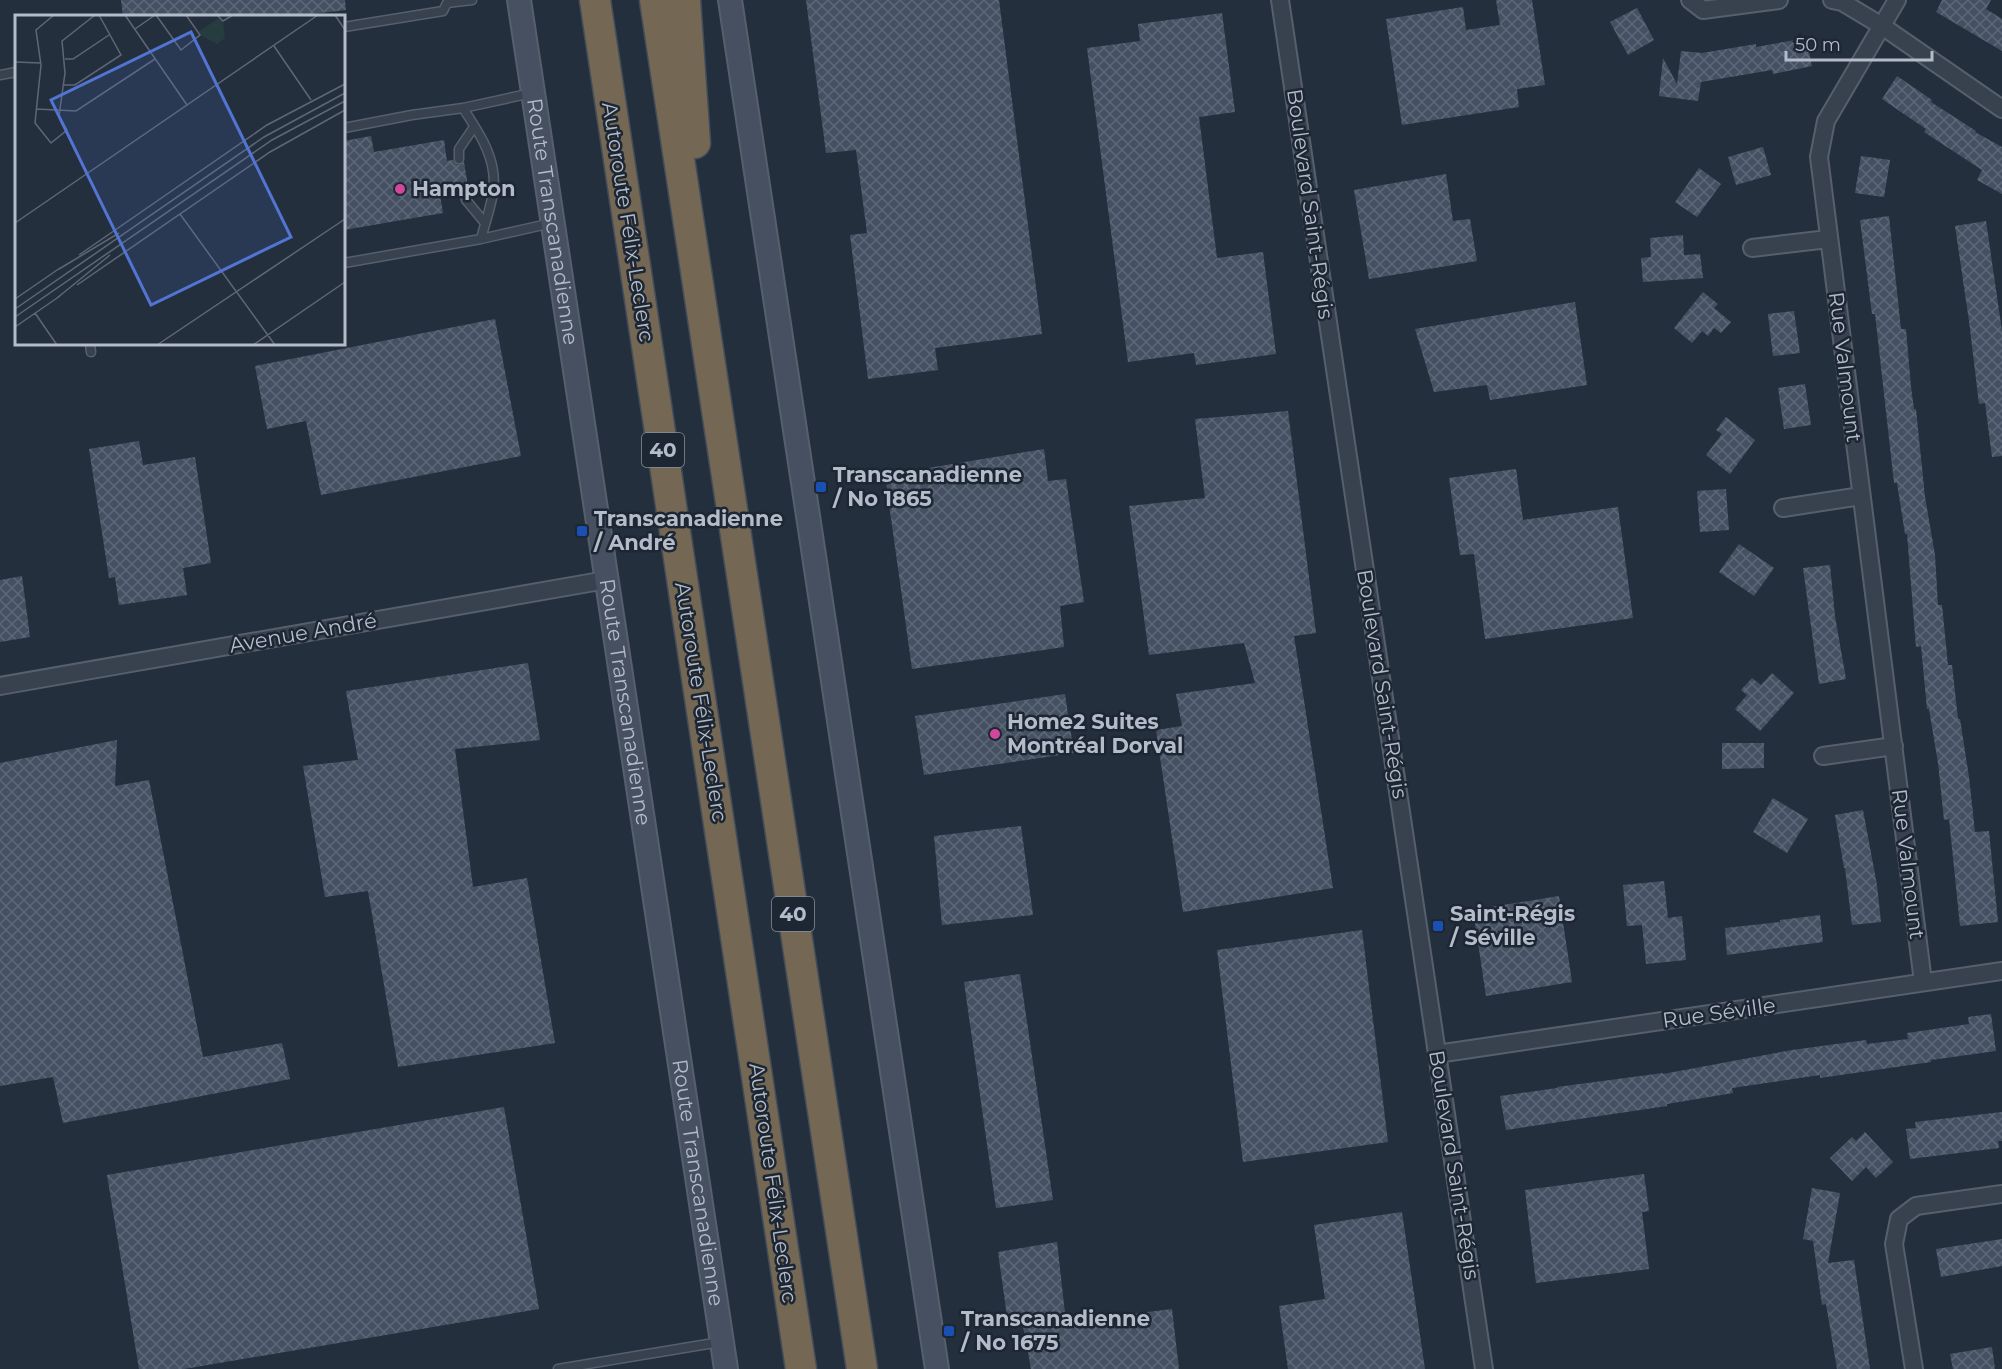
<svg xmlns="http://www.w3.org/2000/svg" width="2002" height="1369" font-family="Montserrat,sans-serif">
  <style>
    .building { fill: url(#building-cross-hatch) }
    .lines { fill: none; stroke-linecap: round; stroke-linejoin: round }
    .service-casing { stroke: #565f6c; stroke-width: 11 }
    .minor-casing { stroke: #565f6c; stroke-width: 20 }
    .secondary-casing { stroke: #565f6c; stroke-width: 26 }
    .motorway-casing { stroke: #434c59; stroke-width: 33 }
    .service { stroke: #38414e; stroke-width: 8 }
    .minor { stroke: #38414e; stroke-width: 16 }
    .secondary { stroke: #465061; stroke-width: 22 }
    .motorway { stroke: #746855; stroke-width: 30 }
    .hotel-dot { fill: #d1479c; stroke: #1d2633; stroke-width: 2 }
    .transit-dot { fill: #1a4fb4; stroke: #1d2633; stroke-width: 2 }
    .labels { text-anchor: middle; stroke-width: 5; stroke-linejoin: round; paint-order: stroke }
    .shield { fill: #1d2633; stroke: #878f9c; stroke-width: 1.5 }
    .shield-label { font-size: 20px; font-weight: bold; fill: #b4bcc9 }
    .poi-label { font-size: 21px; font-weight: bold; fill: #b4bcc9; stroke: #1d2633; text-anchor: start }
    .street-label { font-size: 21px; fill: #b4bcc9; stroke: #1d2633 }
    .inset-road { fill: none; stroke: #5e6776; stroke-width: 1.5 }
    .view { fill: #5274d3; fill-opacity: 0.15; stroke: #5274d3; stroke-width: 3 }
    .inset-edge { fill: none; stroke: #b4bcc9; stroke-width: 3 }
  </style>
  <defs>
    <pattern id="building-cross-hatch" width="8" height="8" patternUnits="userSpaceOnUse" patternTransform="scale(1.5)"><rect width="8" height="8" fill="#455162"/><path d="M0 0l8 8M0 8l8-8" fill="none" stroke="#5d6877"/></pattern>
  </defs>
  <rect width="100%" height="100%" fill="#242f3e"/>
  <path class="building" d="M121,0H345L346,10L294,16H123Z
    M806,0H999L1042,334L935,348L938,370L868,379L850,235L867,233L856,150L826,153Z
    M1496,0H1532L1545,85L1517,89L1519,107L1402,125L1386,19L1463,7L1466,30L1500,25Z
    M1942,0H1991L1986,9L2002,19V51L1936,12Z
    M1637,8L1654,40L1628,55L1610,22Z
    M1222,13L1235,112L1199,117L1217,258L1263,252L1276,354L1196,365L1194,353L1128,362L1087,48L1140,41L1138,24Z
    M1806,38L1812,66L1773,74L1772,70L1701,82L1698,101L1659,96L1663,58L1677,84L1681,51L1702,53L1756,44V47Z
    M1897,76L1932,100L1931,102L1976,131L1975,132L2002,147V194L1977,180L1982,170L1924,132L1926,129L1882,99Z
    M371,136L374,152L444,140L447,161L453,160L458,165L464,162L468,186L462,185L458,189V192L440,195L443,213L344,230V141Z
    M1763,147L1771,175L1736,185L1728,157Z
    M1861,156L1890,160L1884,197L1855,193Z
    M1699,168L1721,184L1697,217L1675,202Z
    M1446,174L1453,221L1470,219L1477,261L1369,279L1354,190Z
    M1889,216L1901,329H1906L1911,387L1914,409H1916L1925,497L1935,555L1938,605H1942L1948,665H1952L1958,719H1960L1969,777L1975,832L1989,831L1998,922L1960,926L1949,819L1944,820L1938,763L1929,709H1927L1921,646L1916,647L1907,534H1905L1897,483H1894L1875,314H1872L1860,220Z
    M1986,221L2002,331V456L1992,457L1985,403L1979,404L1969,321L1955,226Z
    M1683,235L1684,255L1700,254L1703,278L1643,282L1641,258L1651,257L1650,238Z
    M1703,292L1718,304L1714,308L1731,322L1721,333L1714,328L1708,336L1702,331L1692,343L1674,328Z
    M1575,302L1587,385L1490,400L1487,385L1434,392L1415,329Z
    M1794,311L1800,353L1773,356L1768,314Z
    M495,319L521,456L321,495L306,421L267,429L255,366Z
    M1805,384L1811,425L1784,429L1778,388Z
    M1288,411L1316,633L1294,636L1333,888L1183,912L1156,730L1182,726L1176,694L1255,683L1244,643L1149,655L1129,506L1205,498L1195,419Z
    M1726,417L1755,440L1730,474L1706,455L1722,434L1716,430Z
    M139,441L143,465L195,457L211,563L183,568L187,595L119,605L115,577L109,578L89,449Z
    M1044,449L1048,481L1066,479L1084,602L1060,606L1064,647L912,669L885,475Z
    M1516,469L1523,520L1618,507L1633,618L1485,639L1474,554L1460,555L1449,478Z
    M1726,489L1729,530L1700,532L1697,491Z
    M1739,544L1774,568L1754,596L1719,572Z
    M1830,565L1835,616L1846,679L1819,684L1803,568Z
    M22,576L30,637L0,642V580Z
    M528,663L540,740L455,749L473,887L527,878L555,1043L398,1067L368,891L325,897L303,766L358,760L346,691Z
    M1772,673L1794,693L1760,731L1735,709L1747,695L1741,690L1752,678L1761,685Z
    M1065,694L1074,753L924,775L915,716Z
    M117,740L115,786L149,780L203,1057L282,1043L290,1079L63,1123L53,1077L0,1086V763Z
    M1722,743H1764V768L1722,769Z
    M1773,798L1808,819L1787,853L1753,832Z
    M1863,810L1877,885L1881,922L1852,925L1845,868H1844L1835,815Z
    M1021,826L1033,915L942,925L934,836Z
    M1664,881L1668,918L1682,916L1686,960L1646,964L1642,925L1627,926L1623,885Z
    M1559,896L1572,982L1486,996L1473,910Z
    M1820,915L1823,942L1727,955L1725,928L1780,922V920Z
    M1362,930L1388,1142L1243,1162L1217,950Z
    M1020,974L1053,1200L996,1208L964,982Z
    M1991,1014L1996,1051L1931,1060V1062L1820,1078V1075L1732,1088L1733,1093L1667,1104V1106L1506,1130L1500,1096L1557,1088V1087L1663,1073V1074L1792,1050L1866,1040L1867,1044L1908,1039L1907,1033L1969,1024L1968,1017Z
    M504,1107L539,1309L184,1369H139L107,1175Z
    M2002,1112V1141H1998L1999,1148L1910,1159L1906,1129L1916,1128L1915,1122Z
    M1865,1132L1893,1162L1876,1178L1866,1167L1852,1181L1830,1158L1852,1137L1856,1141Z
    M1644,1174L1649,1211L1642,1212L1649,1269L1536,1283L1525,1190Z
    M1812,1188L1840,1193L1828,1263L1854,1260L1870,1369H1837L1826,1304L1822,1305L1813,1241L1803,1239Z
    M1402,1212L1425,1369H1288L1279,1306L1325,1299L1314,1225Z
    M2002,1239V1266L1941,1277L1936,1249Z
    M1057,1242L1066,1322L1172,1309L1179,1369H1031L1022,1321L1008,1323L998,1252Z
    M1992,1347L1995,1369H1953L1950,1354Z"/>
  <g class="lines">
    <defs>
      <path id="service" d="M344,27L443,11L447,3L472,0
        M0,75L16,72
        M463,108C475,127 490,148 493,171C497,193 486,218 481,239
        M344,128L412,115L463,108L532,93
        M459,159V149L474,127
        M464,191L466,200L485,223
        M344,263L481,239L552,223
        M90,344L91,352
        M558,1369L720,1342"/>
      <path id="minor" d="M1280,0L1484,1369
        M1690,0L1703,10L1779,0
        M1832,0L1842,2L1882,26L2002,109
        M1897,0L1826,121L1819,157L1923,982
        M1752,248L1828,239
        M1783,508L1861,496
        M0,686L606,580
        M1823,756L1894,746
        M1437,1054L2002,971
        M1914,1369L1894,1244L1899,1219L1916,1206L2002,1194"/>
      <g id="secondary">
        <path id="s1" d="M519,0L726,1369"/>
        <path d="M730,0L937,1369"/>
      </g>
      <path id="motorway" d="M595,0L801,1369
        M655,0L862,1369
        M685,0L695,143"/>
    </defs>
    <use href="#service" class="service-casing"/>
    <use href="#minor" class="minor-casing"/>
    <use href="#secondary" class="secondary-casing"/>
    <use href="#motorway" class="motorway-casing"/>
    <use href="#service" class="service"/>
    <use href="#minor" class="minor"/>
    <use href="#secondary" class="secondary"/>
    <use href="#motorway" class="motorway"/>
  </g>
  <g class="hotel-dot">
    <circle cx="400" cy="189" r="6"/>
    <circle cx="995" cy="734" r="6"/>
  </g>
  <g class="transit-dot">
    <rect x="815" y="481" width="12" height="12" rx="3"/>
    <rect x="576" y="525" width="12" height="12" rx="3"/>
    <rect x="1432" y="920" width="12" height="12" rx="3"/>
    <rect x="943" y="1325" width="12" height="12" rx="3"/>
  </g>
  <g class="labels">
    <g class="shield">
      <rect x="642" y="433" width="42" height="34" rx="4.5"/>
      <rect x="772" y="897" width="42" height="34" rx="4.5"/>
    </g>
    <g class="shield-label">
      <text x="663" y="457">40</text>
      <text x="793" y="921">40</text>
    </g>
    <g class="poi-label">
      <text x="412" y="196">Hampton</text>
      <text x="833" y="482">Transcanadienne<tspan x="833" dy="24">/ No 1865</tspan></text>
      <text x="594" y="526">Transcanadienne<tspan x="594" dy="24">/ André</tspan></text>
      <text x="1007" y="729">Home2 Suites<tspan x="1007" dy="24">Montréal Dorval</tspan></text>
      <text x="1450" y="921">Saint-Régis<tspan x="1450" dy="24">/ Séville</tspan></text>
      <text x="961" y="1326">Transcanadienne<tspan x="961" dy="24">/ No 1675</tspan></text>
    </g>
    <g class="street-label">
      <text transform="translate(1310 204) rotate(82)" y="7">Boulevard Saint-Régis</text>
      <text dy="7" stroke="none"><textPath href="#s1" startOffset="224">Route Transcanadienne</textPath></text>
      <text transform="translate(628 222) rotate(81)" y="7">Autoroute Félix-Leclerc</text>
      <text transform="translate(1845 367) rotate(83)" y="7">Rue Valmount</text>
      <text transform="translate(303 633) rotate(-10)" y="7">Avenue André</text>
      <text transform="translate(1382 684) rotate(81)" y="7">Boulevard Saint-Régis</text>
      <text dy="7" stroke="none"><textPath href="#s1" startOffset="710">Route Transcanadienne</textPath></text>
      <text transform="translate(701 702) rotate(81)" y="7">Autoroute Félix-Leclerc</text>
      <text transform="translate(1908 864) rotate(83)" y="7">Rue Valmount</text>
      <text transform="translate(1719 1013) rotate(-8)" y="7">Rue Séville</text>
      <text transform="translate(1454 1165) rotate(81)" y="7">Boulevard Saint-Régis</text>
      <text dy="7" stroke="none"><textPath href="#s1" startOffset="1196">Route Transcanadienne</textPath></text>
      <text transform="translate(773 1183) rotate(82)" y="7">Autoroute Félix-Leclerc</text>
    </g>
  </g>
  <g transform="translate(15 15)">
    <rect width="330" height="330" fill="#242f3e"/>
    <path d="M204,3L208,6L210,23L202,29L185,20L183,17Z" fill="#263c3f"/>
    <path class="inset-road" d="M39,0L21,15L26,50L20,108L36,128L52,115L44,101L50,58L47,26L80,0M110,0L172,90M141,0L166,35L185,20L171,0M202,0L208,6L218,0M320,0L330,15M120,14L140,0M259,31L296,85M50,44H58L94,20M0,47L26,48M49,70H60L106,40L84,0M21,94L61,96L140,44M165,199L260,330M0,208L303,0M64,240L252,110L330,69M44,254L104,218M62,270L255,137L330,95M42,283L95,240M0,284L45,253M0,294L249,122L330,78M20,298L42,330M0,302L257,125L330,86M0,312L45,281M142,330L330,204M238,330L330,267"/>
    <path class="view" d="M176,17L276,222L136,290L36,85Z"/>
    <rect width="330" height="330" class="inset-edge"/>
  </g>
  <path d="M1786 51v9h146v-9" fill="none" stroke="#b4bcc9" stroke-width="3"/>
  <text x="1795" y="51" font-size="18" fill="#b4bcc9" stroke="#1d2633" stroke-width="4.5" paint-order="stroke">50 m</text>
</svg>
